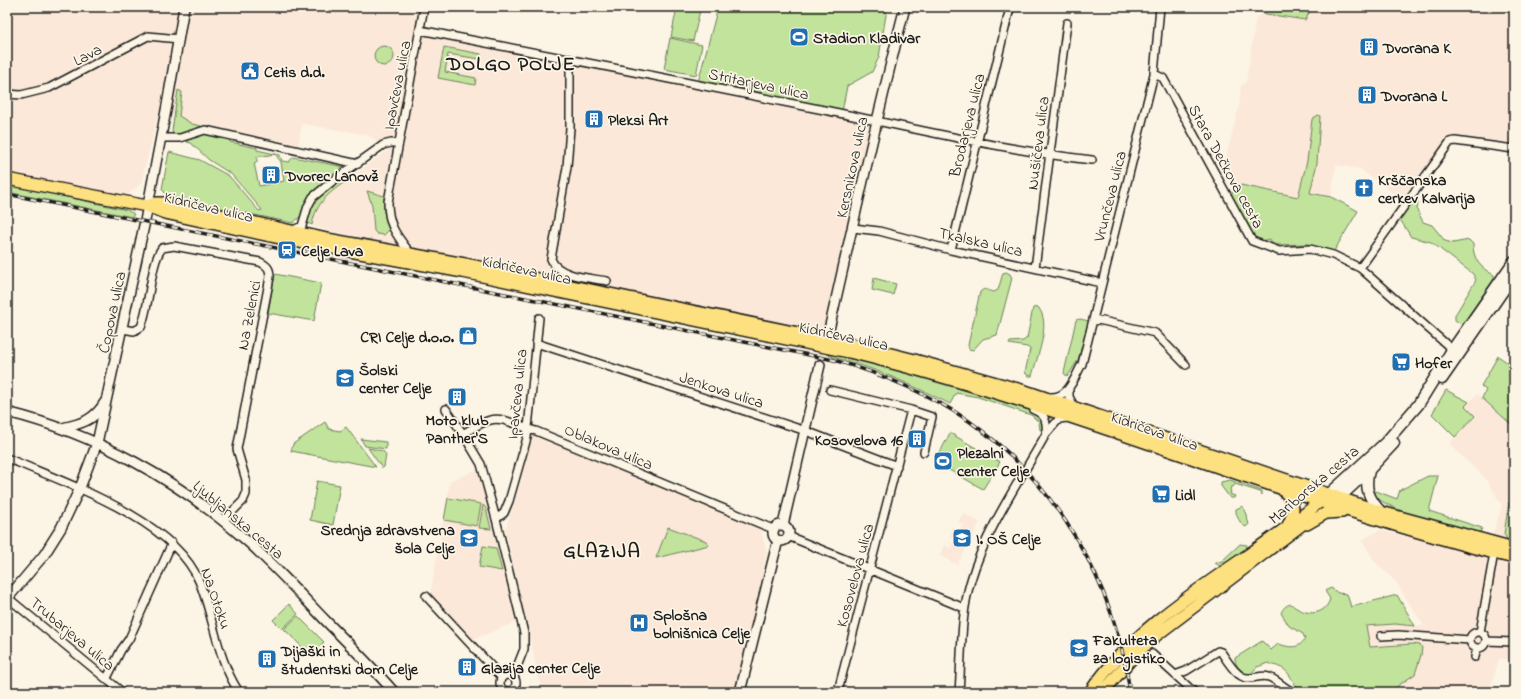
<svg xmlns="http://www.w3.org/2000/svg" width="1521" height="699" font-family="'Indie Flower',sans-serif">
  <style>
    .built { fill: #fbe8d8 }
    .green { fill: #c1e39c; stroke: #6e805c; fill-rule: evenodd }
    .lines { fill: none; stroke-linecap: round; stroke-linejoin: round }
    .tertiary-tunnel { stroke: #dad4c7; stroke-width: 9; stroke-dasharray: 9 4.5; stroke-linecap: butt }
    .minor-casing { stroke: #1c1c1c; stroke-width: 10 }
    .tertiary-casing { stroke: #1c1c1c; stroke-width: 12 }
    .secondary-casing { stroke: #1c1c1c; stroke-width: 13 }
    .primary-casing { stroke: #1c1c1c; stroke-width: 14 }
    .minor { stroke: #fcf5e5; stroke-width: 7 }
    .tertiary { stroke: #fcf5e5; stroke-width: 9 }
    .secondary { stroke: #fcf5e5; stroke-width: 10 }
    .primary { stroke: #fde080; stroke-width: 11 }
    .rail-casing { stroke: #1c1c1c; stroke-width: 3.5 }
    .rail { stroke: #fcf5e5; stroke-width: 2; stroke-dasharray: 6; stroke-linecap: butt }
    .labels { text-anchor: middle; stroke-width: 3.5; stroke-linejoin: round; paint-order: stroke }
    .poi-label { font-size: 16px; font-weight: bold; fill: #1c1c1c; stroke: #fcf5e5; text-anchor: start }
    .street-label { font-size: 16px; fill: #1c1c1c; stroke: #fcf5e5 }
    .district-label { font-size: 20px; font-weight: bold; letter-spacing: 1px; fill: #1c1c1c; stroke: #fcf5e5 }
  </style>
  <rect width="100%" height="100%" fill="#fcf5e5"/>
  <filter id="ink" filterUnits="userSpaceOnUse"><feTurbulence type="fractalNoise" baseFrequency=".025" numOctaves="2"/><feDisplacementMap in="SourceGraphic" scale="8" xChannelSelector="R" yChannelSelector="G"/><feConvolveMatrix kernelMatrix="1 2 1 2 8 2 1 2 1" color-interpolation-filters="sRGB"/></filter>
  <g filter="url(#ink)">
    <path class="built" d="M7,7H419L416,29L666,75L863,116L869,129L822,334L464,257L366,240L314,227L312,225L314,213L320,203L329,193L388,150L368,135L302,124L298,146L192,124L175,114L159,112L141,183L128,194H115L7,172Z
      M1280,7H1514V146L1446,142L1402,200L1360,169L1336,165L1331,197L1301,190L1298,197L1234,184L1226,157L1239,106L1241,86L1246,82L1256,17Z
      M1477,394L1514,427V542L1492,537L1502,505L1485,478L1449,444L1475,416L1465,406Z
      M532,434L760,528L767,553L737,692H542L505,530L521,482Z
      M476,470L479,471L481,476L519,621L472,640L430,596L450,481Z
      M963,513L980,522L957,565L939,555L945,545L950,548L955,539L950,536L953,531L958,533L963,525L958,522Z
      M1380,530L1448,547L1514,566V659H1499L1489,692H1389L1415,674L1421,655L1420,645L1397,644L1370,647L1366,626L1395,624L1424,626L1395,581L1374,561L1362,540Z"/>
    <path class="green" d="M677,7L700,10L693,41L671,37Z
      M718,7H882L887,9L879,57L872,72L847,86L842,112L698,82Z
      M1247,7H1315L1310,11L1305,20L1266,14Z
      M670,38L702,45L696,75L664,69Z
      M374 56a10 10 0 1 1 20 0a10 10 0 1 1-20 0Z
      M444,47L481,54L480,59L448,54L445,72L476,78L475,85L438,78Z
      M178,90L182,92L179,116L192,124L201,126L199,131L227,136L230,142L257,148V150L280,155L282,161L289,162L293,157L345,167L310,195L301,216L293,223L168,197L162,189L169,152L200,160L229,176L259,211L262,210L231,174L209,160L191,143L187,142L184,137L174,136L172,131ZM275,154L281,162L284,181L259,186L254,163L257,162V157Z
      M1318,115L1320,116L1317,163L1310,193L1331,197L1358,211L1334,251L1308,244L1273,245L1270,239L1261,241L1254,238L1231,194L1241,185L1298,197L1307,161L1312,119Z
      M344,176H348V180C330,192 316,202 312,225L306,222C313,195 323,192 344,176Z
      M7,184L127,210L134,214L132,217L7,192Z
      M367,191L384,196V212L389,230L384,235L377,234L374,231L372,205Z
      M1413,198L1417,199L1418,203L1417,210L1423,222L1432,225L1445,241L1453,243L1469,240L1473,244C1473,259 1480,268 1494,275V279L1464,322L1459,323L1455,320V315L1476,280L1473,274L1431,242L1411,237L1401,221L1400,216Z
      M1006,272L1010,274L1012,278L997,335L983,339L973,350L969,349L968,345L980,292L984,289L994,292L998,290L1003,273Z
      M275,274L321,283L314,321L268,313Z
      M874,278L896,284L893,295L872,290Z
      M1038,307C1052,324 1037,356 1032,376H1029L1025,373L1030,349L1027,347L1009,344L1010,342L1023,341L1027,338L1033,308Z
      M1080,319L1089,321V325L1078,360L1067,377L1064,373L1076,320Z
      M833,353L908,370L1035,411L1044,419V429L1040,430L1039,422L1031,415L978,397L956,393L950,404C912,385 874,367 832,357L831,356Z
      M1498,356L1514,367V427L1482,398L1486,390L1481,386Z
      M1446,390L1469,402L1465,406L1475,416L1455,437L1432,414Z
      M325,422L329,429L340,431L346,427L376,467L291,451L293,444Z
      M950,433L1000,462L983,489L935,462Z
      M361,439L386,442V449L365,446Z
      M368,448L383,451L386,455L384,467L382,468Z
      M1428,476H1438L1429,511L1482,528L1480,533C1449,525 1395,515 1372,494L1376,491L1397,499L1400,490Z
      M1230,480L1262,491V495L1260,492L1235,484L1233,487H1231L1230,490L1231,491L1230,494L1235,496L1234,498H1230L1221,486V482Z
      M317,481L340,485L333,525L310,520Z
      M448,498L481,504L477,526L444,520Z
      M1509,502L1514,504V520L1511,535L1514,536V542L1508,541L1504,534Z
      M483,505L486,508L491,529L479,528Z
      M1243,506L1249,524L1246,527C1241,525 1235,515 1236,509Z
      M668,527L706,541L709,545L656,558Z
      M1240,544L1247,545L1246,551L1227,564L1220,566L1215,563L1222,561Z
      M483,546L496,548L502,571L479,567Z
      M1331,588L1338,593L1347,594L1351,607L1397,595L1415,626L1395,624L1366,626L1370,647L1412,644L1420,645L1422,648L1421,655L1415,674L1389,692H1302C1294,686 1292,677 1286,671C1282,667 1273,665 1268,663L1257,667L1250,675C1242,674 1235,667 1235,658L1262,641L1271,650L1278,644C1289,647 1298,650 1305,639L1303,634L1289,626L1281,613C1283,608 1286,605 1291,604C1303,615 1324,618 1330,599L1325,591Z
      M289,604L298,614L282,629L273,620Z
      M298,616L324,642L310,655L284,629Z"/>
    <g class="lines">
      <path class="tertiary-tunnel" d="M820,365L826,341"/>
      <defs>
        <path id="minor" d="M420,30C556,57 693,83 829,111C916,129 1004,150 1092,160
          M570,59V128L567,167L551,259C558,277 590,278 607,281
          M1154,74L1163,78L1252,241L1279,251L1310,249L1333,255L1360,268L1455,352
          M7,94L21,95L49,88L148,36L179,39
          M161,138H180L205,130L358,164
          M853,228L879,231L951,250L1102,283
          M293,230L302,226L308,206L313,197L334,180L383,145L391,143H399
          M951,250L1010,8
          M411,254C397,236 388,226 388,202L424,7
          M1035,268L1067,23
          M1360,268L1450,142L1455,141L1514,149
          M1094,319L1155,333L1186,365
          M123,329L134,331L141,327C150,305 150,264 162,248L174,246L260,262C268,266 270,269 270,277L237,449L246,480V494L243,501L223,521
          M536,343L806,431L897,466
          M1069,388V397L1075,408
          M830,390L911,410
          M1050,397C1069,398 1074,378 1082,364L1154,74L1160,7
          M446,409L463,434C500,410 498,420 536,431L773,529
          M1034,410C1046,415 1047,422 1046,433
          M463,434L481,464L496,519L504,513L509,501L527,438L539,318
          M7,458C65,483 173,519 199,581C214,618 217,659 239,692
          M496,519L524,633V649L513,677
          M788,536L964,608
          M426,596L502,678
          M7,597L122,692
          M1470 640a8 8 0 1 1 16 0a8 8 0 1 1-16 0Z
          M1480,632L1494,553
          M1381,636L1398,635L1470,640
          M1486,641L1514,642
          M1152,654L1194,692
          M1475,657L1477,648
          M500 683a8 8 0 1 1 16 0a8 8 0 1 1-16 0Z
          M1175,675L1186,671L1218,651L1221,652C1227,660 1236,677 1247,678C1255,679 1261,674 1269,677C1277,680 1284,688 1293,692
          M107,678L121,650L129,639L172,543
          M838,691L911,410L932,417L924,452
          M959,692C962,655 960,616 971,580C985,531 1021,479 1046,434L1059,419L1067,418"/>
        <path id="tertiary" d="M828,334C853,225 877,115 905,7
          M7,412C96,434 178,480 247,541C275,566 301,595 327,622C350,645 373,668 394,692
          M62,428C81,424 95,420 105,402
          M773 533a8 8 0 1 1 16 0a8 8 0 1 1-16 0Z
          M783,525L820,365
          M7,599L44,555L61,528L80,488L97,443L145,221L167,105L184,7
          M740,692L778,540"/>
        <path id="secondary" d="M1442,379L1514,275
          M1369,471C1364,488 1369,499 1381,512
          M1328,495L1385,443L1418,405L1452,350L1514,261
          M1339,498L1369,470L1394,443"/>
        <path id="primary" d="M7,179L147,206L165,213L289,240L463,272L849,352C1075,407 1288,502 1514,558
          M147,206L156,203H167L327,239L465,264L851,344L911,359L1025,391L1381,512L1514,548
          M1282,489C1295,501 1296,512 1287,527
          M1307,524L1326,513L1342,512
          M1090,692C1149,607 1246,565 1323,499
          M1103,692L1133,657L1154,637L1312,517"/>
      </defs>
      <use href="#minor" class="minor-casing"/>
      <use href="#tertiary" class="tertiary-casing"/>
      <use href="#secondary" class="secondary-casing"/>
      <use href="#primary" class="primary-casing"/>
      <use href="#minor" class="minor"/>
      <use href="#tertiary" class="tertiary"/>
      <use href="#secondary" class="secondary"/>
      <use href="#primary" class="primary"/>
      <defs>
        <path id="rail" d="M7,194L834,360C882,374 928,393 969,421C1058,484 1115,585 1130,692"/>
      </defs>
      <use href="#rail" class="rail-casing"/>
      <use href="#rail" class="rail"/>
    </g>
  </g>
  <defs>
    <symbol id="stadium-square" viewBox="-11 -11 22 22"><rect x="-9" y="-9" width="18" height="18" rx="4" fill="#1f6fb2" stroke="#fcf5e5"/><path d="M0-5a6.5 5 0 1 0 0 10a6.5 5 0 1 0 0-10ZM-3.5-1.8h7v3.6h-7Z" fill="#fff"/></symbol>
    <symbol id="building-square" viewBox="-11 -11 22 22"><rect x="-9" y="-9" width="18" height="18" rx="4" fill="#1f6fb2" stroke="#fcf5e5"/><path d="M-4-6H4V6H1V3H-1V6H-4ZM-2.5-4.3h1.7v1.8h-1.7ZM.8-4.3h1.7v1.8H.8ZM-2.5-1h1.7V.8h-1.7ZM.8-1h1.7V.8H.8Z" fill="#fff"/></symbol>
    <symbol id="civic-square" viewBox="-11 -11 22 22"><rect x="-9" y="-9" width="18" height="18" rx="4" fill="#1f6fb2" stroke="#fcf5e5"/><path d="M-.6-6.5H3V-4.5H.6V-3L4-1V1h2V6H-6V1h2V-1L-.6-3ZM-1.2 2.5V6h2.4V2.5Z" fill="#fff"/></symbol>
    <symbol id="church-square" viewBox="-11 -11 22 22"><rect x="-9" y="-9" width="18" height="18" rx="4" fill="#1f6fb2" stroke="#fcf5e5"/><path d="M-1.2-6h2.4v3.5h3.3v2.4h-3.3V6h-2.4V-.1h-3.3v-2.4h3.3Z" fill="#fff"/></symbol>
    <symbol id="station-square" viewBox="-11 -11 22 22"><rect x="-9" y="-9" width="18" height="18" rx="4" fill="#1f6fb2" stroke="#fcf5e5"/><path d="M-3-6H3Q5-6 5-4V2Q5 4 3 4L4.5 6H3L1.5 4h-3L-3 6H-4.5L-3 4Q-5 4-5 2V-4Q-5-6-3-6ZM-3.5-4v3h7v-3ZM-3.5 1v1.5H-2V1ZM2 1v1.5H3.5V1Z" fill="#fff"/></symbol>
    <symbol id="shop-square" viewBox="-11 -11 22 22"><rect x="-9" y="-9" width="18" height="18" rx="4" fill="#1f6fb2" stroke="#fcf5e5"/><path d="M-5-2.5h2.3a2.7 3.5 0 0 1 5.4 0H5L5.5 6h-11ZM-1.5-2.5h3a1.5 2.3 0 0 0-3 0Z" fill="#fff"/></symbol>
    <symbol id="supermarket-square" viewBox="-11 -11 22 22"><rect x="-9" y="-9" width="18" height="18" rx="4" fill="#1f6fb2" stroke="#fcf5e5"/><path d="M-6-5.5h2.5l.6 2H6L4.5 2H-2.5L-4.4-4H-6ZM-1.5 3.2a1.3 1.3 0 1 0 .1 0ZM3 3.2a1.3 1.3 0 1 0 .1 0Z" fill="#fff"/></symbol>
    <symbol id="school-square" viewBox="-11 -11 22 22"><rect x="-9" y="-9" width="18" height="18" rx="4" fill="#1f6fb2" stroke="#fcf5e5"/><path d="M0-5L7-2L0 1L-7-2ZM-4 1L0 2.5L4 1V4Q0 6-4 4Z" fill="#fff"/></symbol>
    <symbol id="hospital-square" viewBox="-11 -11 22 22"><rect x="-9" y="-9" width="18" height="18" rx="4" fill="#1f6fb2" stroke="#fcf5e5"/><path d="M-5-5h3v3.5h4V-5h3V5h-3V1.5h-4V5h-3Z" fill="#fff"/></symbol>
    <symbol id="university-square" viewBox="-11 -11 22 22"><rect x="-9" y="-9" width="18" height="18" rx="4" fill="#1f6fb2" stroke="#fcf5e5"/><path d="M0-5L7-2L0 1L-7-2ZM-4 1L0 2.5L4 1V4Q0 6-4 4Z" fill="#fff"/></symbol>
  </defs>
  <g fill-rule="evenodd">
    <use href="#stadium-square" x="788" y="26" width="22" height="22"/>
    <use href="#building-square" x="1358" y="36" width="22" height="22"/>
    <use href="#civic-square" x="239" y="60" width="22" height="22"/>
    <use href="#building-square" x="1356" y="84" width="22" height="22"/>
    <use href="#building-square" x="583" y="108" width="22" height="22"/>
    <use href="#building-square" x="260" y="164" width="22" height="22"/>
    <use href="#church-square" x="1353" y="177" width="22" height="22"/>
    <use href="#station-square" x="276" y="239" width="22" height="22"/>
    <use href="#shop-square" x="457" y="325" width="22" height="22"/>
    <use href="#supermarket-square" x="1390" y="351" width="22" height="22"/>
    <use href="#school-square" x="334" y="367" width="22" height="22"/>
    <use href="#building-square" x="446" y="386" width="22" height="22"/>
    <use href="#building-square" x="906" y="428" width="22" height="22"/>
    <use href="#stadium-square" x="932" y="450" width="22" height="22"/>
    <use href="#supermarket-square" x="1150" y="483" width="22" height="22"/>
    <use href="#school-square" x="458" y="527" width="22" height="22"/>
    <use href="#school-square" x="951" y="527" width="22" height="22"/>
    <use href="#hospital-square" x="628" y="612" width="22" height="22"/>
    <use href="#university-square" x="1068" y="637" width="22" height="22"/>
    <use href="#building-square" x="256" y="648" width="22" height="22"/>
    <use href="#building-square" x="456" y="656" width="22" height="22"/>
  </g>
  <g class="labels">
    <g class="poi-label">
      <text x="813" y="43">Stadion Kladivar</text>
      <text x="1383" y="53">Dvorana K</text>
      <text x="264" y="77">Cetis d.d.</text>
      <text x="1381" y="101">Dvorana L</text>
      <text x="608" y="125">Pleksi Art</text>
      <text x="285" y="181">Dvorec Lanovž</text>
      <text x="1378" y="185">Krščanska<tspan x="1378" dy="18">cerkev Kalvarija</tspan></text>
      <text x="301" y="256">Celje Lava</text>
      <text x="454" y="342" text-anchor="end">CRI Celje d.o.o.</text>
      <text x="1415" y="368">Hofer</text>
      <text x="359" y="375">Šolski<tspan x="359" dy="18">center Celje</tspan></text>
      <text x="457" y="425" text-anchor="middle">Moto klub<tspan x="457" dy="18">Panther'S</tspan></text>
      <text x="903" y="445" text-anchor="end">Kosovelova 16</text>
      <text x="957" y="458">Plezalni<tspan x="957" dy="18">center Celje</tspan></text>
      <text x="1175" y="500">Lidl</text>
      <text x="455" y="535" text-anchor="end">Srednja zdravstvena<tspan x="455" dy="18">šola Celje</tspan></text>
      <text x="976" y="544">I. OŠ Celje</text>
      <text x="653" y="620">Splošna<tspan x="653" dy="18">bolnišnica Celje</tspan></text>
      <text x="1093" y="645">Fakulteta<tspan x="1093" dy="18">za logistiko</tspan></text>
      <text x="281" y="656">Dijaški in<tspan x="281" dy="18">študentski dom Celje</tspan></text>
      <text x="481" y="673">Glazija center Celje</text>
    </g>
    <g class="street-label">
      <text transform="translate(87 54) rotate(-28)" y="6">Lava</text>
      <text transform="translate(759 83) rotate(12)" y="6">Stritarjeva ulica</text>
      <text transform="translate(396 85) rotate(-79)" y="6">Ipavčeva ulica</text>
      <text transform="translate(966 125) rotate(-76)" y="6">Brodarjeva ulica</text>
      <text transform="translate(1037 143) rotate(-83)" y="6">Nušičeva ulica</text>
      <text transform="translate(1227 166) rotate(61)" y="6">Stara Dečkova cesta</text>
      <text transform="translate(851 167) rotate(-78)" y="6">Kersnikova ulica</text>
      <text transform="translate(1109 196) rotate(-76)" y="6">Vrunčeva ulica</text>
      <text transform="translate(209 206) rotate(13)" y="6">Kidričeva ulica</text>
      <text transform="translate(981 241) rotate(13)" y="6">Tkalska ulica</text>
      <text transform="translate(527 269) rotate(12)" y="6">Kidričeva ulica</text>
      <text transform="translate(111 312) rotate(-78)" y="6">Čopova ulica</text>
      <text transform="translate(248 315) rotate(-79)" y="6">Na Zelenici</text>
      <text transform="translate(844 335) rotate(12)" y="6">Kidričeva ulica</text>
      <text transform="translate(722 389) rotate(18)" y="6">Jenkova ulica</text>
      <text transform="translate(516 394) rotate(-84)" y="6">Ipavčeva ulica</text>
      <text transform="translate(1155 430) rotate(19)" y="6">Kidričeva ulica</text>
      <text transform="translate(609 446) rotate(23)" y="6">Oblakova ulica</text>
      <text transform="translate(1313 484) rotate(-40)" y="6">Mariborska cesta</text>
      <text transform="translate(239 519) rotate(40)" y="6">Ljubljanska cesta</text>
      <text transform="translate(854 575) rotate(-75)" y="6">Kosovelova ulica</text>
      <text transform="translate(217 598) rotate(71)" y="6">Na Otoku</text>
      <text transform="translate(73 633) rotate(40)" y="6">Trubarjeva ulica</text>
    </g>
    <g class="district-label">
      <text x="511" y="70">DOLGO POLJE</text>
      <text x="602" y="557">GLAZIJA</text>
    </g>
  </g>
  <rect width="1521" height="699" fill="none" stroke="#fcf5e5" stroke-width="24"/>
  <rect x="12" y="12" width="1497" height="675" fill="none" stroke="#1c1c1c" stroke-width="1.5" filter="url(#ink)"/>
</svg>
